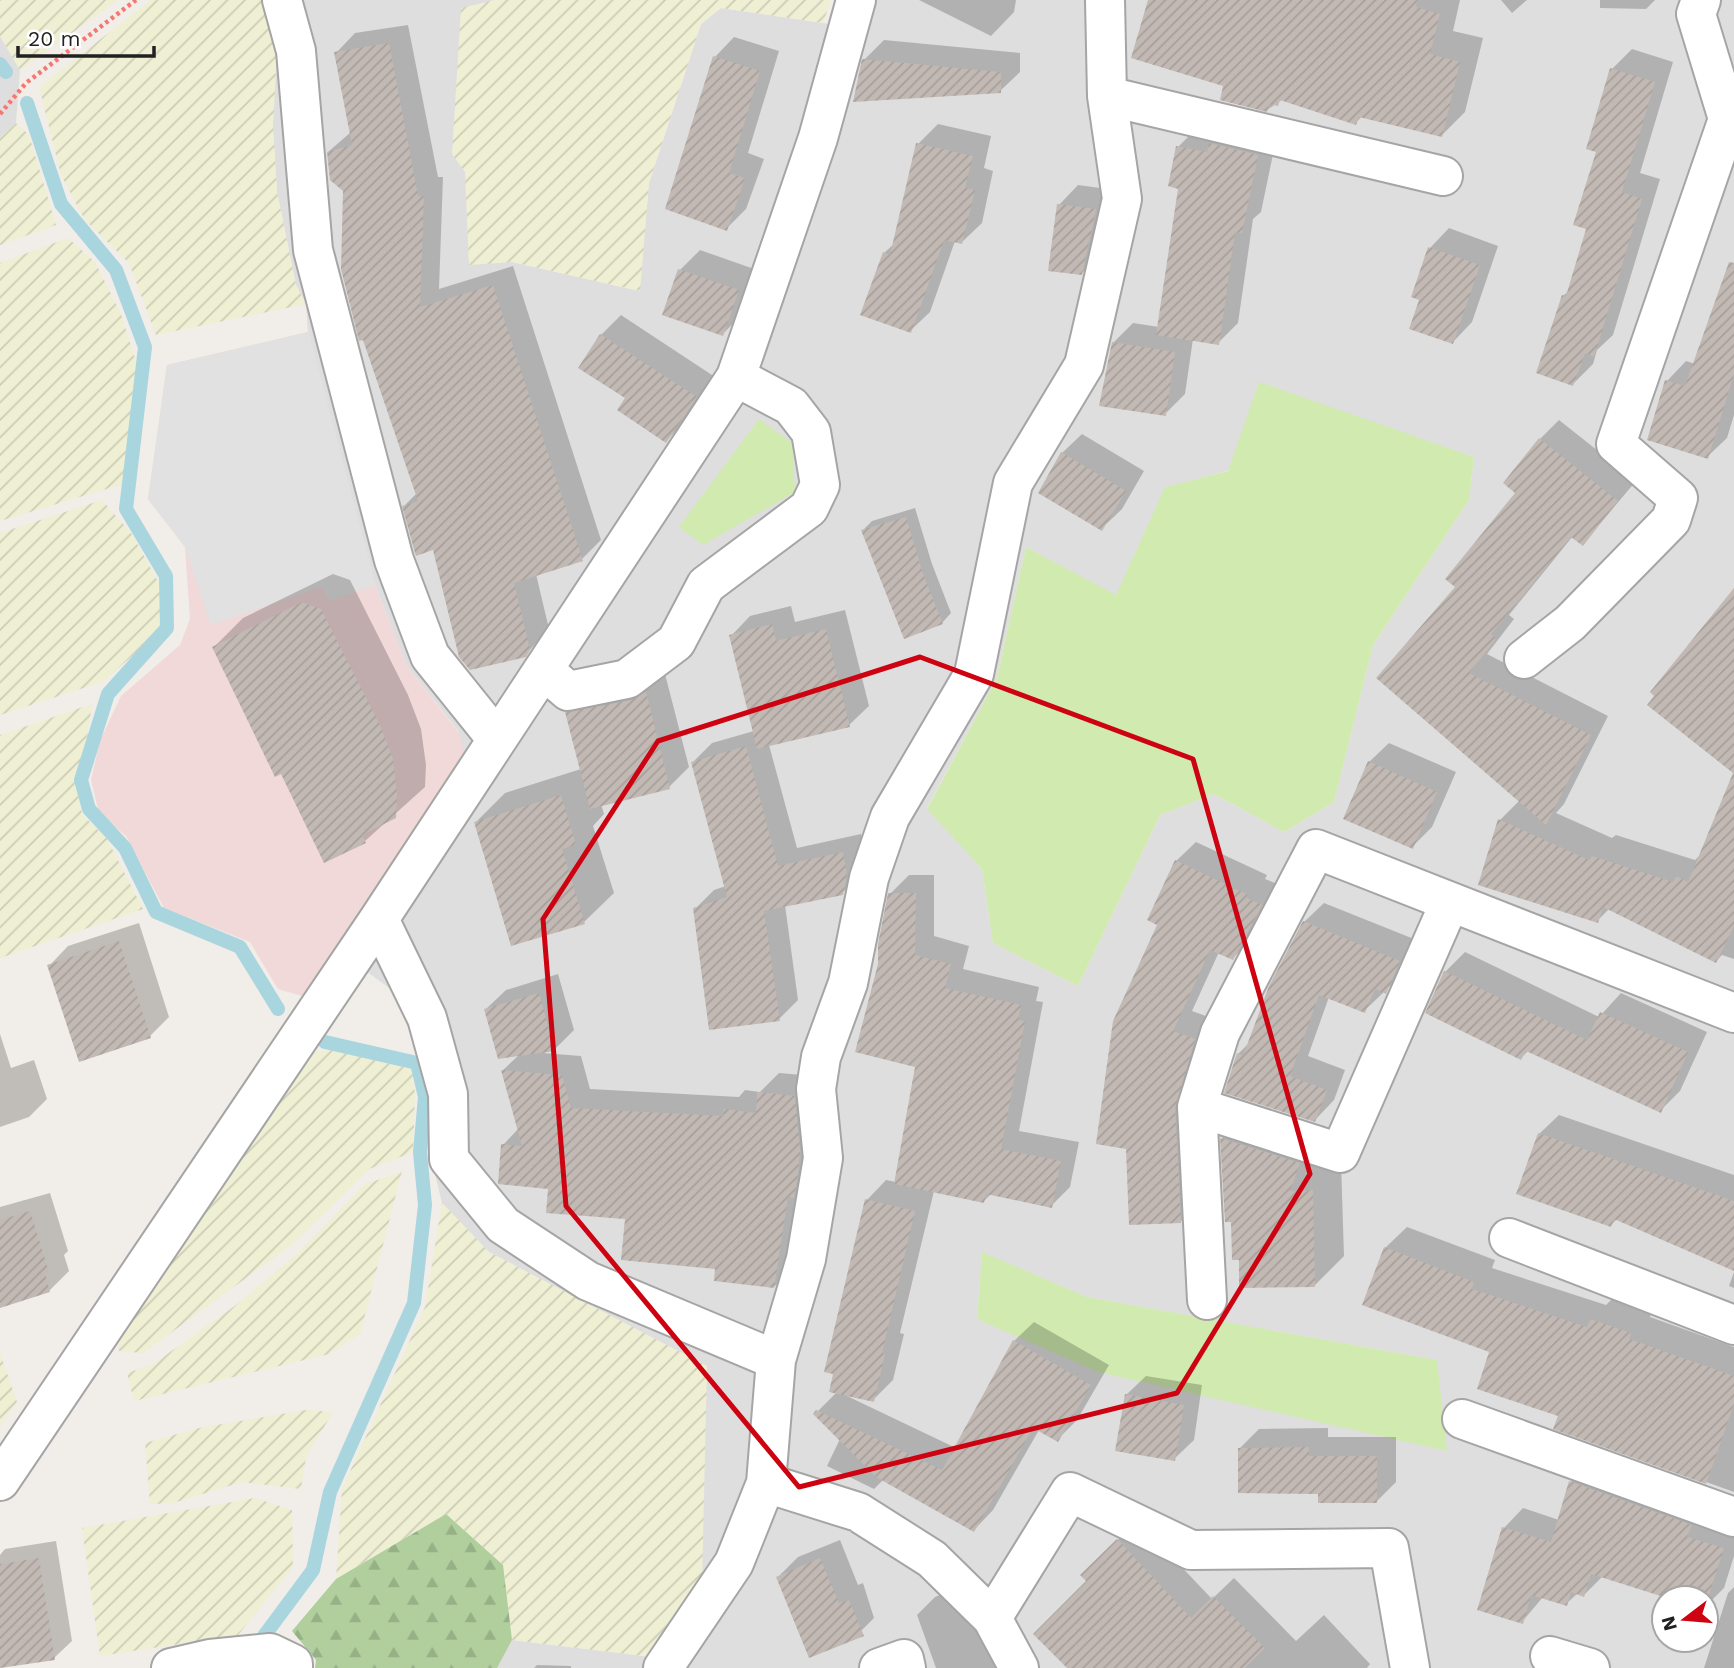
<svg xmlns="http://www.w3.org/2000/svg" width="1734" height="1668" font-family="'Work Sans',sans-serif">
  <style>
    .residential { fill: #dfdede; fill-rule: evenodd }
    .commercial { fill: #f1d8d9 }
    .farmland { fill: url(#farmland-furrows) }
    .grass { fill: #d0eaaf }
    .forest { fill: url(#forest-firs) }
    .parking { fill: #e1e1e1 }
    .shadow { fill: #0003 }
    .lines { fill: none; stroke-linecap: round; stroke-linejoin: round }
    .stream { stroke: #a9d5de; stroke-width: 14 }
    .building { fill: url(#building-hatch) }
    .minor-casing { stroke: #a5a5a5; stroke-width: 42 }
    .path { stroke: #f87672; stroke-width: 4.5; stroke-dasharray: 3.5 3.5; stroke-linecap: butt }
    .minor { stroke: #fff; stroke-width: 38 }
    .marked { fill: none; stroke: #ce0312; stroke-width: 5; stroke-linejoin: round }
  </style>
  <defs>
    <pattern id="farmland-furrows" width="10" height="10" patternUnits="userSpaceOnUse" patternTransform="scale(1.75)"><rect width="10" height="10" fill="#efefd4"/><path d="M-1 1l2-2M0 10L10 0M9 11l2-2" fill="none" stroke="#cdcdb6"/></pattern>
    <pattern id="forest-firs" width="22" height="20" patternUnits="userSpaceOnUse" patternTransform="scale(1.75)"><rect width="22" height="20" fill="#b0cf9d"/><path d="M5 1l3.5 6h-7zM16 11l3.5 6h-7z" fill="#97b187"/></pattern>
    <pattern id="building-hatch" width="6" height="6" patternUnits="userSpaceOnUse" patternTransform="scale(1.75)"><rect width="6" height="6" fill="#c2b9b4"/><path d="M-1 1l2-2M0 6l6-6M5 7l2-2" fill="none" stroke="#a69f9a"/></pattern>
  </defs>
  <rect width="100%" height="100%" fill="#f1ede8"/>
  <path class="residential" d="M264,0H495L461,9L469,264L512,262L639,291L649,183L701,24L721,8L863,29L872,0H1734V1668H497L512,1640L652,1657L707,1367L489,1252L442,1203L429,1149L432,1105L422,1053L396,993L336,949L459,732L406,665L375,585L308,332L306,304L296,285L277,192ZM1385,427L1474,457L1469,500L1373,645L1334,802L1284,832L1214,794L1160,815L1078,986L993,943L982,869L927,808L997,678L1026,547L1116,596L1165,488ZM982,1253L1087,1297L1436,1360L977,1319ZM1664,1598H1706V1640H1664Z
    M0,36L20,70L16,123L0,138Z"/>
  <path class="commercial" d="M308,332L375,585L406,665L459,733L465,756L305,997L278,989L250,942L164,908L126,836L99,813L91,780L100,741L121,696L180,645L190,619L185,547L148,499L167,365Z"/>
  <path class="farmland" d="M0,0H118L20,70L0,36Z
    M151,0H264L277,52L273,125L277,192L296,285L306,304L156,335L129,263L85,220L61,175L39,87Z
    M495,0H831L823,23L721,8L701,24L649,183L640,291L512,262L469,265L465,172L452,154L461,8Z
    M16,123L29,135L56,225L0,245V138Z
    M68,238L95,262L121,314L136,362L123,484L0,521V263Z
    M102,500L131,533L163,590L159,633L102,682L0,715V533Z
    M92,704L87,739L75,777L82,814L107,839L143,909L0,958V735Z
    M332,1050L412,1069L415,1094L413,1152L369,1169L294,1243L143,1353L119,1351L118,1337L310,1052Z
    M402,1171L360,1334L329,1354L134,1401L127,1373L152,1365L236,1305L298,1253L364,1185Z
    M442,1203L489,1252L707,1366L702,1583L652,1657L512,1640L503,1565L446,1514L336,1579L342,1489L425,1307Z
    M0,1353L17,1402L0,1427Z
    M305,1410L333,1412L306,1457L301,1489L242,1482L173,1503L150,1504L145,1443L199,1428Z
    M255,1498L292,1510L293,1567L238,1635L100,1656L82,1528Z"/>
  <path class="grass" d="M1259,382L1474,457L1469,500L1373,645L1334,802L1284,832L1214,794L1160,815L1078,986L993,943L982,869L927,809L997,678L1026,547L1116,595L1165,487L1228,471Z
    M759,419L792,443L795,492L703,545L679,527Z
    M982,1252L1087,1297L1437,1360L1447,1451L1098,1372L977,1319Z"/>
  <path class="forest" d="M446,1514L503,1565L512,1640L497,1668H315L316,1660L292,1631L336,1579Z"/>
  <path class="parking" d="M308,332L375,585L330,601L321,587L211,625L185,547L148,499L167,365Z"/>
  <path class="shadow" d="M919,0H1016L1014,12L991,36Z
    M1150,0H1460L1453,31L1483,38L1465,112L1442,135L1362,116L1356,123L1283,99L1267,110L1225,85Z
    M1501,0H1527L1512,13Z
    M1600,0H1655L1646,9L1600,8Z
    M408,25L438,177H443L439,289L513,266L601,540L582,559L536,574L549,629L525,655L434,548L404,506L417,493L345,190L328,152L351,132L336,53L355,33Z
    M734,37L779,51L748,153L764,159L746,209L726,229L715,57Z
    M884,40L1020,53V72L1000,91L864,60Z
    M1632,49L1673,62L1640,173L1660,179L1613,335L1597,350L1593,364L1573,384L1538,371L1564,295L1570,290L1589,228L1598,151L1588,148L1612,69Z
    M938,124L991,136L984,168L993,171L982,223L962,242L955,241L930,312L910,331L884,253L895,243L918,144Z
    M1198,127L1277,135L1261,212L1253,219L1238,323L1218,343L1193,339L1185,394L1165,414L1113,343L1133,323L1159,327L1180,187L1178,147Z
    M1078,185L1115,190L1101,254L1082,273L1059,205Z
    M1449,228L1498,246L1472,322L1453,342L1421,299L1430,248Z
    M700,250L757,270L742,314L723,334L664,313L680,270Z
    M1734,272V415L1727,438L1707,457L1667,381L1686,361L1695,364Z
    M621,315L715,377L686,421L666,441L627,398L580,367L601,335Z
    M1559,420L1636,481L1583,544L1573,536L1509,615L1514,619L1487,654L1608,716L1564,804L1556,813L1612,838L1616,835L1695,860L1700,855L1734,773V959L1722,955L1716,961L1610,908L1597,921L1500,820L1520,800L1379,678L1457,587L1517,492L1540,439Z
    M1082,434L1144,471L1122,509L1102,528L1062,453Z
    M915,508L932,564L951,613L942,623L863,530L872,521Z
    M333,574L350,580L408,695L421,729L426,765L425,787L365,841L214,647L243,618Z
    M791,606L795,622L845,610L869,706L849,725L769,745L797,848L861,834L866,855L862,874L842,893L785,905L798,1000L779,1019L695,909L714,890L726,886L693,762L712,743L754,731L731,636L750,616Z
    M665,674L689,767L669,787L601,804L604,814L593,826L614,893L584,922L512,944L476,822L505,793L581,769L567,713L587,693L653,681Z
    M1389,743L1456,772L1432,827L1412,847L1369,762Z
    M1196,842L1267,875L1265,879L1280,885L1252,939L1233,958L1219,952L1192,1011L1214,1019L1200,1202L1180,1222L1159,924L1176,861Z
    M909,875H934V936L969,946L963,969L1039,987L1036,1001L1043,1002L1019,1131L1079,1142L1070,1187L1051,1206L991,1194L984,1201L934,1191L900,1333L904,1334L893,1380L873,1400L847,1396L956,1448L1014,1341L1034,1322L1109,1365L1077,1420L1057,1440L1039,1430L993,1510L974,1530L884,1479L874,1489L827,1466L840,1439L818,1411L837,1392L867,1200L886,1180L896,1182L917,1066L879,964L890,894Z
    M1324,903L1419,941L1405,972L1364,1011L1329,997L1308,1056L1345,1070L1334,1100L1315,1120L1238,1054L1250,1042L1304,922Z
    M139,923L169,1017L150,1036L49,966L68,946Z
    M1465,952L1599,1017L1621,993L1707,1032L1680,1091L1660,1111L1529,1050L1521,1058L1445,972Z
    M558,974L574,1030L554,1050L543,1053L581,1056L590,1089L739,1097L745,1090L760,1092L779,1073L814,1076L794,1267L774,1287L717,1268L626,1218L550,1187L503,1145L519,1128L503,1070L519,1055L486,1009L506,990Z
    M0,1034L11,1068L34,1060L47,1099L29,1117L0,1127Z
    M1251,1109L1341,1162L1344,1256L1315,1285L1241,1258L1233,1220L1227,1221L1222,1138Z
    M1559,1115L1734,1175V1269L1617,1219L1611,1225L1539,1134Z
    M50,1193L68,1251L64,1255L69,1271L49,1291L0,1304V1207Z
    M1407,1227L1495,1260L1492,1268L1606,1305L1613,1298L1652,1311L1650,1317L1734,1347V1492L1556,1428L1560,1414L1385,1248Z
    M1734,1272V1288L1729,1286Z
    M1146,1376L1202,1385L1194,1440L1174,1459L1126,1395Z
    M1328,1428V1437H1396V1482L1377,1501L1320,1492L1240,1448L1259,1429Z
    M1590,1462L1734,1514V1556L1724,1588L1706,1606V1598H1673L1603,1576L1584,1595L1578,1593L1566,1604L1543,1597L1522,1622L1504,1528L1523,1508L1559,1520L1571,1482Z
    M1138,1521L1212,1599L1234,1578L1296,1641L1324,1615L1370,1664L1367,1668H1069L1088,1581L1102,1555Z
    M840,1540L858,1585L863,1583L874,1618L854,1638L778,1577L798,1557Z
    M56,1541L72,1641L54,1658L0,1660V1555L5,1549Z
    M1734,1587V1668H1704L1728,1593Z
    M956,1588L997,1668H936L917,1615L935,1597Z
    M537,1665L571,1666V1668H534Z"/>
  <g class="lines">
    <path class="stream" d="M0,64L6,72
      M27,103L61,204L116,270L145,347L126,509L166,576L167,628L108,694L81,780L89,809L125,848L156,912L240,947L278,1009
      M264,1636L313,1570L330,1492L414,1303L425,1205L420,1152L425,1097L417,1063L325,1042"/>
  </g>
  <path class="building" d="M1148,0H1417L1416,7L1440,14L1430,54L1460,62L1442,137L1359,117L1356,125L1280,100L1278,106L1269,104L1267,112L1220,100L1223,86L1131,58Z
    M389,43L418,196H424L420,307L493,285L583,561L514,583L530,650L526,657L470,670L459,657L433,550L416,556L415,553L402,506L418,501L363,340L359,341L341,269L343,191L330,180L327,152L352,145L334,52Z
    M713,56L760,71L729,173L745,178L727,231L665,209Z
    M862,59L1001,72V93L853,102Z
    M1610,68L1655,82L1622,192L1642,199L1594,357L1585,353L1573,386L1536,373L1562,295L1566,296L1586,229L1573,225L1596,152L1586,149Z
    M916,143L973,156L965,188L975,190L962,244L944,240L911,333L860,315L883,252L890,255Z
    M1209,143L1258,155L1242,233L1235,232L1219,345L1156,335L1178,189L1168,186L1176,146L1207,152Z
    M1057,204L1096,209L1082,275L1048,271Z
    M1428,247L1480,265L1453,344L1409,329L1419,300L1411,297Z
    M1729,262L1734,263V374L1708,459L1647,440L1665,380L1685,386Z
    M678,269L739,290L723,336L662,315Z
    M600,334L697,397L666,443L617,410L625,398L578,368Z
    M1112,342L1175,352L1166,416L1099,406Z
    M1539,438L1618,501L1583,546L1571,537L1491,634L1496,639L1469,673L1591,735L1546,825L1376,678L1455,587L1445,579L1515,493L1503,483Z
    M1061,452L1126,491L1102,531L1038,493Z
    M906,517L923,574L943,624L904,639L861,530Z
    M1734,588V926L1716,963L1603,907L1598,923L1478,885L1498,819L1589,860L1592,856L1673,882L1676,876L1688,882L1733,773L1647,705L1654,696L1650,692Z
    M302,602L321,609L380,725L393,759L397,795L396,818L362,835L366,843L324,863L281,774L275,777L212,647Z
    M772,624L776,641L826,629L850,727L757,749L729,635Z
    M646,692L670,789L590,809L565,712L631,700Z
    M746,746L778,866L843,852L847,875L843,895L764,911L780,1021L709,1030L693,908L727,897L691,762Z
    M1368,761L1437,792L1413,849L1343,819Z
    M561,795L576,845L562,849L585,924L511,946L474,822Z
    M1175,860L1248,895L1247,898L1262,905L1233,960L1210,950L1173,1031L1195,1039L1175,1108L1181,1223L1129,1225L1126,1149L1096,1144L1113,1021L1157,925L1147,920Z
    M888,893H916L915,955L951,964L945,988L1021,1005L1018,1020L1025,1021L1001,1149L1061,1161L1052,1208L986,1194L984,1203L894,1184L915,1067L855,1052L878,964V944Z
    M1303,921L1400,961L1386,994L1375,989L1365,1013L1319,995L1290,1076L1327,1090L1315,1122L1224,1093L1237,1053L1243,1056L1269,986Z
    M119,941L151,1038L79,1062L47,965Z
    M1444,971L1587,1040L1600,1012L1688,1052L1661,1113L1526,1051L1521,1060L1425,1013Z
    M539,993L555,1051L498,1059L484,1009Z
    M501,1070L562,1075L571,1108L723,1116L724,1109L756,1113L757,1092L795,1096L800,1151L798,1173L794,1198L788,1197L774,1288L714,1281L715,1269L621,1260L625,1219L546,1213L548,1189L498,1184L501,1144L522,1146Z
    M1538,1133L1734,1201V1271L1614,1219L1611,1227L1516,1194Z
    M1220,1138L1300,1163L1290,1191L1313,1190L1315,1287L1239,1288V1260H1232L1231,1222H1225Z
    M865,1199L915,1211L882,1353L885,1354L874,1402L829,1392L833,1374L824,1372Z
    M30,1211L49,1272L45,1273L50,1292L0,1308V1220Z
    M1384,1247L1474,1282L1472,1289L1587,1327L1590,1319L1631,1333L1629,1339L1734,1376V1404L1706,1484L1553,1429L1558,1416L1477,1389L1489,1352L1362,1305Z
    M1013,1340L1091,1385L1058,1442L1033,1428L974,1532L876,1477L813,1414L816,1410L942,1470Z
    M1125,1394L1184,1405L1175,1461L1115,1451Z
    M1309,1447V1456H1377V1503H1318V1494L1238,1493V1448Z
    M1569,1481L1692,1525L1687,1537L1724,1548L1708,1598H1667L1591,1574L1584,1597L1571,1592L1567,1606L1531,1595L1523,1624L1477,1610L1502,1527L1551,1542Z
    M1117,1539L1191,1618L1213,1596L1265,1648L1245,1668H1067L1033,1634L1086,1581L1080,1575Z
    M39,1558L55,1660L0,1668V1564Z
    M820,1558L839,1603L849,1600L864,1636L809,1658L776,1577Z"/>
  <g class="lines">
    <defs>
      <path id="minor" d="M282,0L296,51L313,250L394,560L430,656L496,738
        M1107,96L1443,176
        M1524,659L1570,623L1671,520L1678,498L1616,444L1728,119L1696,14L1701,0
        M544,670L568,691L627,679L676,642L706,585L809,508L820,485L811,432L791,406L736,377
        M379,919L427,1018L448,1094L449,1159L503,1225L588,1281L776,1360
        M1197,1107L1340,1153L1450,902
        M1509,1238L1734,1325
        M1207,1300L1197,1107L1220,1033L1316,849L1734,1013
        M1462,1419L1734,1517
        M0,1481L379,919L736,377L818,138L856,0
        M766,1483L858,1512L932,1559L992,1618L1019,1668
        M992,1618L1070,1492L1191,1550L1389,1548L1410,1668
        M1550,1656L1590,1668
        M171,1668L210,1659L270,1653L293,1664V1668
        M663,1668L734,1563L766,1483L776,1360L806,1259L823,1158L816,1089L821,1057L848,983L869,878L890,817L974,674L1013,483L1084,365L1122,199L1107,96L1105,0
        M879,1668L904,1659L906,1668"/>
    </defs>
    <use href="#minor" class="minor-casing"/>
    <path class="path" d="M0,114L26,83L136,0"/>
    <use href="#minor" class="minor"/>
  </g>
  <path class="marked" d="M920,657L1193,759L1310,1174L1177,1393L799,1487L566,1206L543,919L658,741Z"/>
  <g transform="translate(1685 1619) rotate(254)"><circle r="33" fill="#ffffff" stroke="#a6a6a6" stroke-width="2"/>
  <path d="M0-5L12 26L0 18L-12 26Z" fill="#ce0312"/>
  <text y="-10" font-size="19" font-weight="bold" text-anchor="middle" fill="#212121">N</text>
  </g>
  <path d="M18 46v10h136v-10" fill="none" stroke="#212121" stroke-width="3.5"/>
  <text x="28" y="46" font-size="21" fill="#212121" stroke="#ffffff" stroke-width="5" paint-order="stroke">20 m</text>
</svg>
